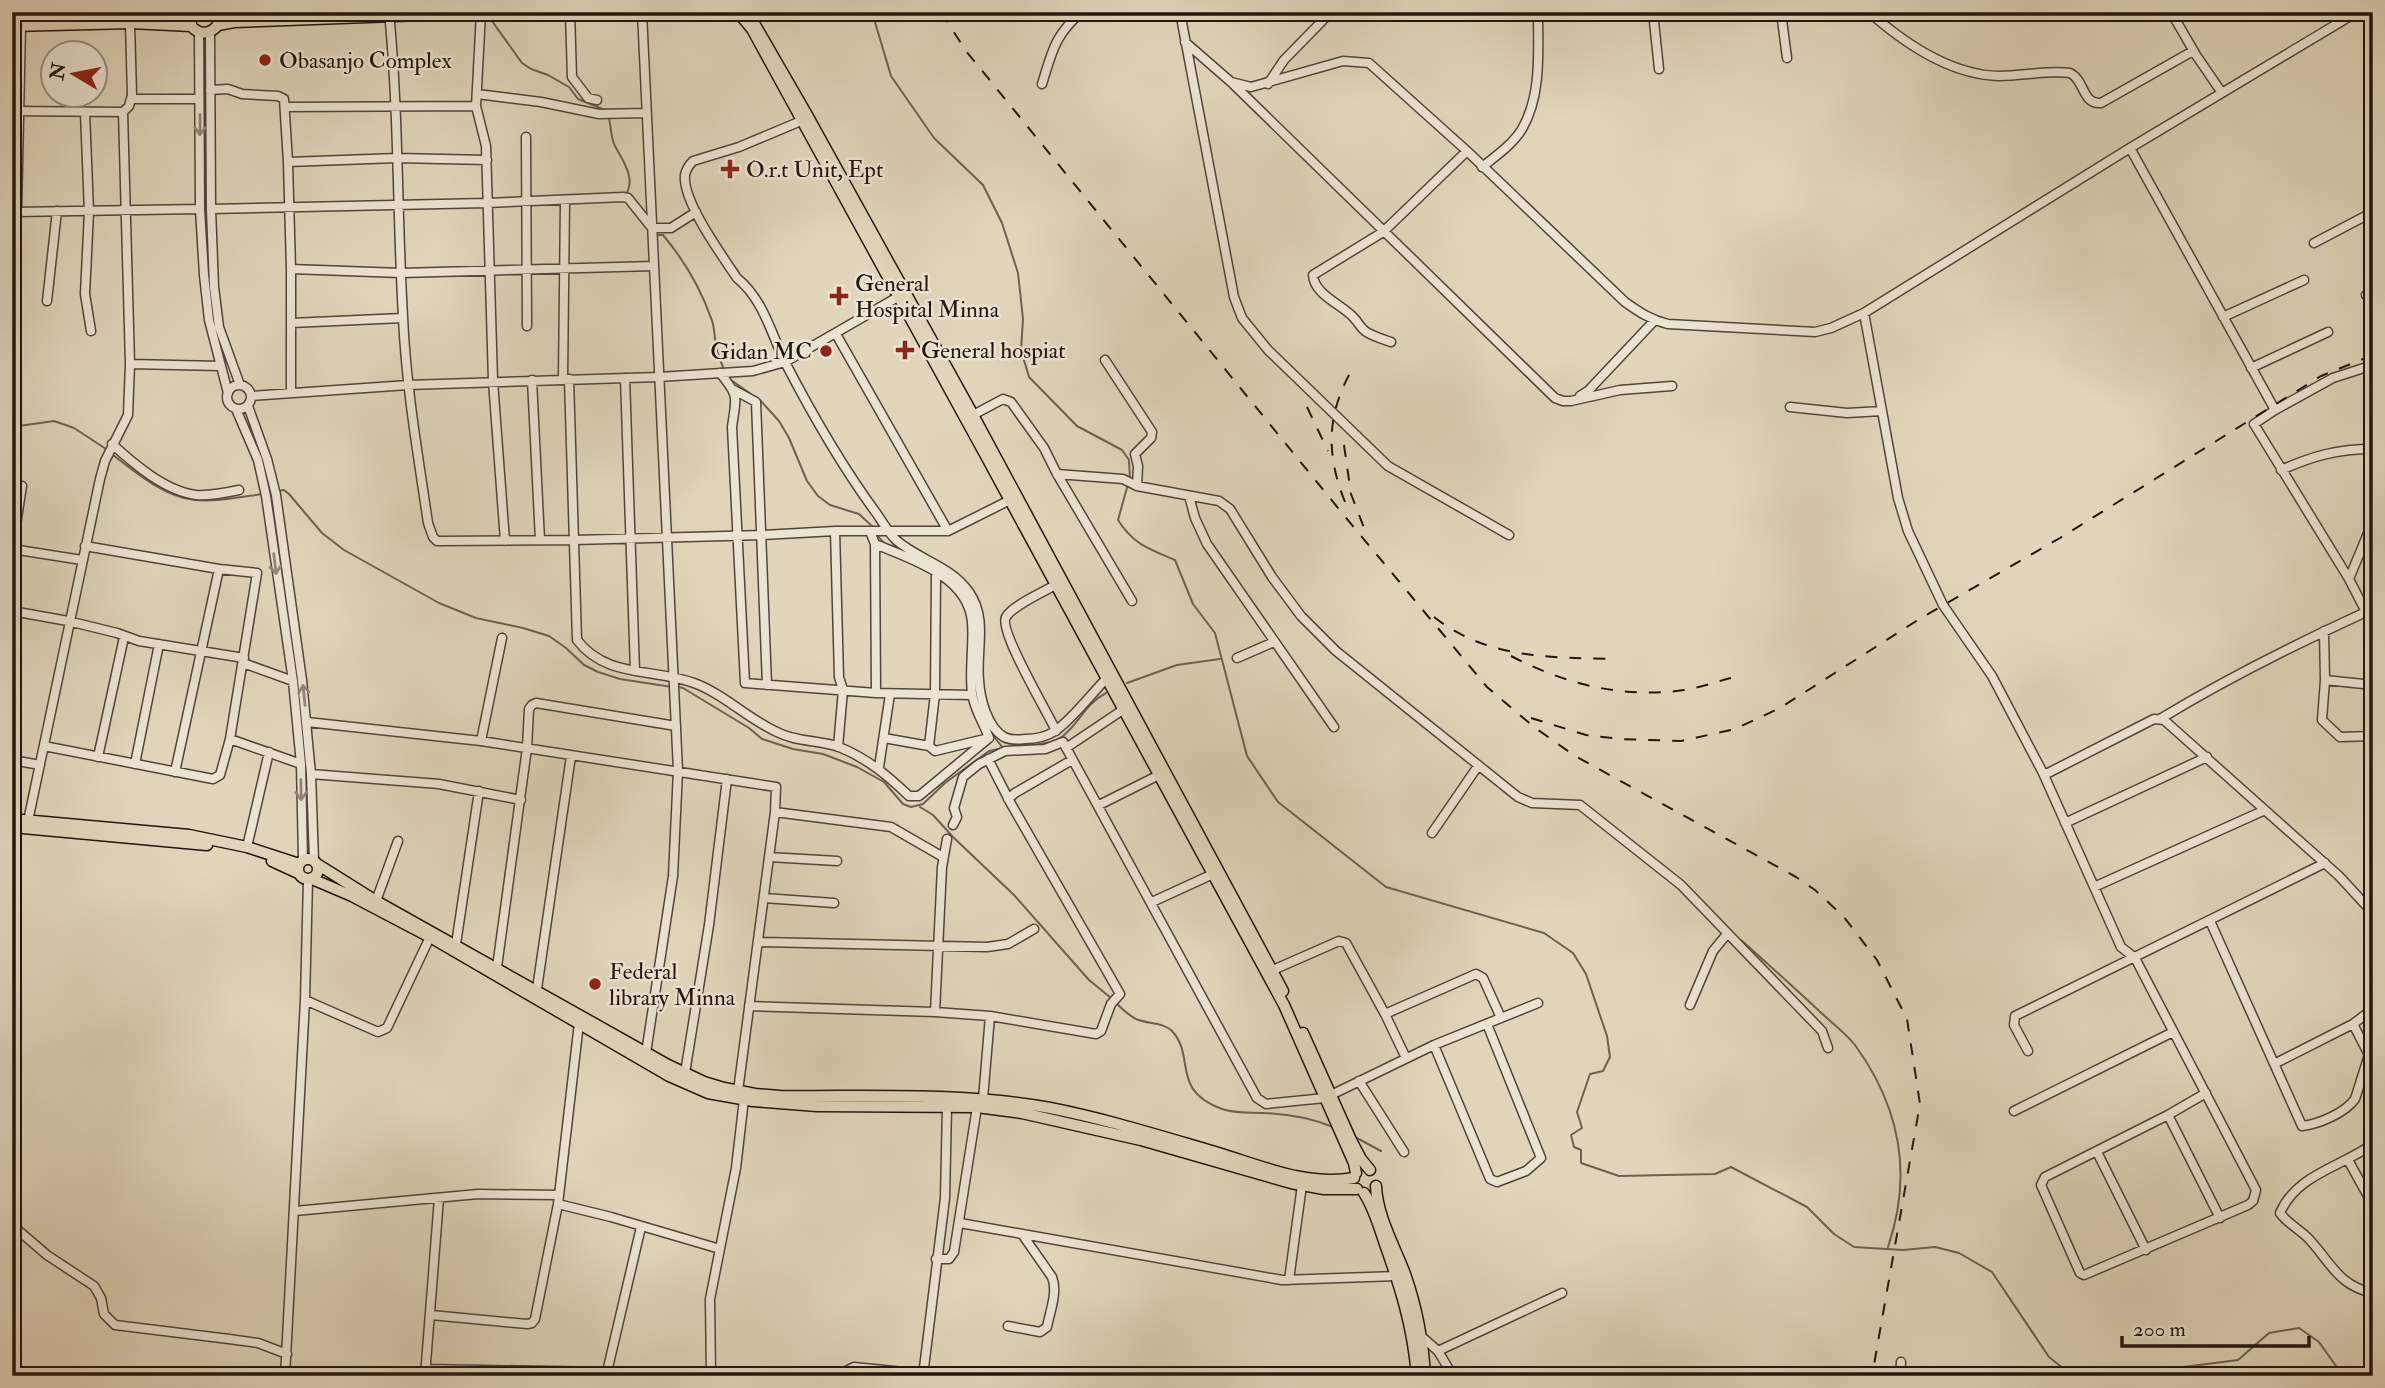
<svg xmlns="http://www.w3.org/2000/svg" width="2385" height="1388" font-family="'IM FELL Double Pica',serif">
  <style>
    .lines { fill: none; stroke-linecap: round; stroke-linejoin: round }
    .stream { stroke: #6d6153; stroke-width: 2 }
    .minor-casing { stroke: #51453a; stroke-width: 11 }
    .major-casing { stroke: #21150f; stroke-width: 13 }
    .minor { stroke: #ece4d3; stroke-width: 8 }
    .major { stroke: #e1d6bc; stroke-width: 10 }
    .rail { stroke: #21150f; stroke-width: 2; stroke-dasharray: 12 12; stroke-linecap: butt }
    .oneway { stroke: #91877b }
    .poi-dot { fill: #8f2418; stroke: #ece4d3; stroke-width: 2.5 }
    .labels { text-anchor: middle; stroke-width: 5; stroke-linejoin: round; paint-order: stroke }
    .poi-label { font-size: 23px; fill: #21150f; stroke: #ece4d3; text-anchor: start }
  </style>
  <rect width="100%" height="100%" fill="#e1d6bc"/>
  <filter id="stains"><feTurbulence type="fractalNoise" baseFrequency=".00286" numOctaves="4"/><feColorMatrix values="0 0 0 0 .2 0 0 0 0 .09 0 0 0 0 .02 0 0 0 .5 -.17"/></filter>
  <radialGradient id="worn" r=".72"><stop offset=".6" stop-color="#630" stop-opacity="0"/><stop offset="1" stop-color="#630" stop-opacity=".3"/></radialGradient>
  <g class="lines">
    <path class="stream" d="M872,12L891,76L934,138L983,185L1002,223L1018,273L1023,319L1021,350L1029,377L1077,426L1122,450L1129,460L1130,479
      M492,21L522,63L531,69L548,75L569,87L578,99L605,110
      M609,118C611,127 611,139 615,146C623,161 636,178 626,194
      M657,235H663C684,260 700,287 711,318C715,327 714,336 716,345C717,352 720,360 723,367
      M731,380L755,397
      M760,400L779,421L789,438L807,481L818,496L830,505L859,514L874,528
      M12,427L54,421L74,428L106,449
      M113,455C136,473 165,497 195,500C217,502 241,497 262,494
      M1128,484L1118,520C1134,545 1149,549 1175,560L1193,604L1215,633L1247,756L1278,802L1386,887L1544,933L1573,953L1586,974L1607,1036L1610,1057L1603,1071L1590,1074L1577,1112L1582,1128L1571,1135L1574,1147L1581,1150V1163L1619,1176L1715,1174L1731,1167L1807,1207L1834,1234L1854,1247L1903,1250L1935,1247L1959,1253L1992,1272L2049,1357L2069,1373L2129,1374L2238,1360L2269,1333L2299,1328L2319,1342L2343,1376
      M278,491L284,490L289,494L322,533L344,550L439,603L476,618L523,628L549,636L566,648L584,665L598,672L620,679L672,687
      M878,536L882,541L889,546
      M1127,683L1177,665L1220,659
      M678,687L683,688L749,728L762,739L793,749L823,754L857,767L884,782L903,804L911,807L923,804L945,783L989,751L1003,748
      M992,734L1003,748
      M1026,746C1037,744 1050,744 1059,739C1078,727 1083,705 1106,693
      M920,807L933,815L953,837L1014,895L1089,980L1111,998
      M1741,940C1766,962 1791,985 1816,1008C1828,1020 1844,1031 1855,1045C1900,1107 1913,1174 1888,1247
      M1115,1002C1121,1008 1128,1015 1136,1019C1147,1024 1163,1022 1172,1031C1196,1057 1170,1090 1222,1109C1236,1114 1250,1112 1265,1113C1289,1114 1311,1118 1333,1127
      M1355,1137L1381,1151"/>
    <defs>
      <path id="minor" d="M389,12C399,113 397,215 403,317C406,386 418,455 428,523L433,537L437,541L574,540L763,535L835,531H948L1012,499
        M570,12L572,77L588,98L597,100
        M642,12L678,771L673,876L646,1053
        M1180,12L1234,297L1242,318L1268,350L1388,466L1509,535
        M1653,12L1659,69
        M1781,12L1787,58
        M1869,12C1904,43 1951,75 1999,76C2023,76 2047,70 2070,73C2085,80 2082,105 2101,103L2193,51
        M2171,12L2196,55L2222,93
        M481,13L476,106L486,146L493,381L505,541
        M199,32L200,209L204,275L209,320L228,393
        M210,32L211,209L214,287L219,327L240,385
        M1185,42L1231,82L1251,87L1343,61L1369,63L1467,151L1625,302C1639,312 1651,320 1668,324L1815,332L1831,328L1864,313L2130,148L2357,12
        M1042,84C1052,52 1055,34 1082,12
        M1233,84L1555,398L1563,401H1571L1620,390L1672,386
        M1268,84L1284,60L1331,12
        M210,90L228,89L242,94L278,96L284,99L288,162L291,269V393
        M477,94L541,102L599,114L646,113
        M131,99H199
        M285,107L476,106
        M12,111L123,112
        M85,112L89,212L85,294L91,331
        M801,121L739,147L693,161C689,165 686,170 685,175C682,201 723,257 737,278C764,300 771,334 786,364C813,416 843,468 877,514C883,523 889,533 896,540C919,560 951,566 969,592C988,619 976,650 979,680C980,698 987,727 1004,737C1010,740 1018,740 1025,739C1035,739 1046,737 1055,731C1072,720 1092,693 1107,678
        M526,137L527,326
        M2130,148L2275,410
        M288,162L397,158L487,160
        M1482,167C1496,156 1513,144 1522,129C1542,95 1538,50 1538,12
        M211,209L487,203L623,197L628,198L652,228H671L696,212
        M14,212L200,209
        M2314,243L2373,212
        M291,269L401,273L654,266
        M12,273L17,211L21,26
        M2366,295L2373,290
        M47,301L57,211
        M1864,313L1898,498L1908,531L1943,605L1992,676L2043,773L2121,947L2135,958L2256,1190L2253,1201L2248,1205L2084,1275L2080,1273L2041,1185L2045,1177L2168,1115L2206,1093
        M2223,317L2304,280
        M291,323L403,318
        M836,334L948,531
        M1391,342C1382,339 1372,336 1365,331C1360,327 1358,322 1354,318C1343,305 1314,295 1313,275L1383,232L1467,151
        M1105,360L1152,432L1151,438L1135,454L1138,466L1137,486
        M130,364L220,366
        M2251,368L2328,332
        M720,373C740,397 736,397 732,427L745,683L876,693L972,695
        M625,378L635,671
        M563,379L565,200
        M569,379L577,640C606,678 652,668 694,683C724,694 748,719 777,732C796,742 819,740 839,747C867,758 888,776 909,796H919L989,738
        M532,380L540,540
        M227 397a12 12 0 1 1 24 0a12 12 0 1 1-24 0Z
        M734,390L756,402L767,685
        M251,396L408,385L659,377L753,371L785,362L903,294
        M1580,396L1588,391L1654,321
        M248,406L267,459L276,495L302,680L311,774L314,861
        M1790,407L1847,413L1882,411
        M236,409L258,460L266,496L293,681L301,764L303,860
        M973,415L1003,399L1011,402L1044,448L1057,474L1132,601
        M112,444C134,464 165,491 196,495C210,496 225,493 239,490
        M2281,470C2313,456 2337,449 2373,449
        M1057,474L1123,479L1137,486L1219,501L1230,509L1272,577L1301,616L1336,651L1518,797L1532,803L1580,805L1681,885L1822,1031L1828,1048
        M1189,496L1195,518L1207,544L1334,727
        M835,531L839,677L843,690L838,747
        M870,531L875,544L876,693
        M875,544C911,559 968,576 972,622C974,646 969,669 972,693C974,710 984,723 989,738
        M12,549L82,560
        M12,551L22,486
        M2349,579L2373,521
        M12,611L68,621L117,633L139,641L244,658
        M2366,612L2349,579L2254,424L2275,410L2333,378L2373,365
        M2324,631L2325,680L2322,720L2340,737L2373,736
        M1237,658L1274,642
        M243,663L293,681
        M2325,680L2373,685
        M2160,719C2226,679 2296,644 2366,612L2373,613
        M307,722L481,741L776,787L775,812L738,1091
        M1056,731C1048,713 998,630 1006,617C1013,605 1044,592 1057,584
        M884,738L929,746L935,751L989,738
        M230,739L301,764
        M481,741L502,638
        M44,746L213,779L220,775L230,739L257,573L219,569L85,546
        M929,746L935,694L936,573
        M1066,748L1124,709
        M98,757L124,637
        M12,760L40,765
        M135,764L159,644
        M879,767L890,694
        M175,772L219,569
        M2043,773H2048L2154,719L2164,720L2339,876L2373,913
        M311,774L439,784L521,800
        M1008,799L1015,793L1072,760
        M1099,805L1163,773
        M775,812L891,827L943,857
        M28,821L100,479L105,461L128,415L130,364L123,112L129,106L132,95L130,23
        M2065,823L2207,757
        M953,825L957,817L954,808L963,777L979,764L1005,751L1045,749L1063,742L1257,1098L1266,1104L1325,1098
        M1432,833L1478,766
        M247,847L269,752
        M769,857L837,861
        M2094,887L2265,810
        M764,898L834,903
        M376,901L398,841
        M1152,902L1213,874
        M2210,921L2302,1126C2319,1124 2345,1113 2355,1099L2369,1055L2353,1024
        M758,942L987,947L1008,944L1034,929
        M456,944L479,791
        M497,967L527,748L529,709L532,705L536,703L676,726
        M1273,970L1339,941L1346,943L1385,1014L1406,1058
        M537,989L571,756
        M305,1000L378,1032L387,1028L430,937
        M1690,1005L1713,951L1727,934
        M749,1006L935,1012L990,1016L1096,1034L1101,1031L1111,1004L1120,994L1010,802L988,759
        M935,1012L942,867L947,839
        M1385,1014L1476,974L1483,978L1501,1018
        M1434,1045L1490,1179L1497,1182L1526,1171L1541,1158L1487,1024
        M2028,1051L2014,1025L2015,1016L2325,863
        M2274,1064L2353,1024L2373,1009
        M685,1073L709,925L727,779
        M1359,1081L1404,1152
        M1331,1095L1434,1045L1538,1003
        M983,1099L990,1016
        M2014,1111L2173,1032
        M2168,1115L2220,1218
        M2373,1144C2341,1167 2297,1174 2280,1213C2287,1223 2299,1229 2308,1238C2330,1261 2338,1286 2373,1293
        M2097,1152L2146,1250
        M2348,1160L2373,1205
        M558,1204L611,1217L720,1249
        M295,1211L478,1194L558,1195
        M960,1223L1282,1280L1397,1276
        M12,1225L47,1255L94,1286L101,1298L104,1314L115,1325L229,1339L258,1343L287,1354
        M936,1259H949L954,1252L977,1107
        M1289,1280L1302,1185
        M431,1315L527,1324L532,1323L535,1319L558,1204L579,1023
        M1008,1326L1040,1332L1047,1327C1050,1311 1058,1292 1052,1277L1022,1234
        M1422,1337L1438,1351L1453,1376
        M1438,1351L1562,1293
        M425,1369L607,1372L676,1376
        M607,1372L641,1227
        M285,1376L305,1000L308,880
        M425,1376L439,1198
        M711,1376L710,1299L736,1168L744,1099
        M836,1376L854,1367L923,1374
        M923,1376L945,1198L947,1107
        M1900,1376L1901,1362"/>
      <path id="major" d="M88,12H159
        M191,12V26C199,35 210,35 218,25V12
        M738,12L752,29L986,456L1284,1005L1354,1163L1356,1173
        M751,18L807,115L973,415L1283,991
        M218,25L234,22L502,12
        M12,26L130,23L191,26
        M12,819L189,835L247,847L299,864
        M12,827L207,845
        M298 869a10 10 0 1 1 20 0a10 10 0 1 1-20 0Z
        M272,861L298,873
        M317,864L376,901L668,1065L704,1082L724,1088L755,1094L780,1096C868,1097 964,1092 1050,1108C1106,1119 1160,1136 1215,1152C1259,1165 1307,1187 1354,1178
        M312,879L352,896L430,937L669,1076L708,1093L753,1101L817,1106L977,1107L1022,1113L1141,1140L1291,1183L1324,1189H1357
        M1303,1033L1351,1140L1361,1159L1370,1170
        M1376,1186C1377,1216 1395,1247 1405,1274C1417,1308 1423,1341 1425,1376
        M1364,1193C1374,1208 1379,1227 1385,1244C1401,1289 1413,1327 1417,1376"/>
    </defs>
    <use href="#minor" class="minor-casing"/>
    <use href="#major" class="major-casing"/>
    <use href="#minor" class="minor"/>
    <use href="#major" class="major"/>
    <path class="rail" d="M941,12L966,51L1347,519L1487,687L1534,727L1575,756L1796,877L1815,890L1844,917L1877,960L1907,1019L1920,1104L1872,1376
      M1307,407L1328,451
      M1344,445L1351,494L1366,533
      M1345,502C1325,452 1327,412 1354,366
      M1434,617C1488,659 1547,657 1612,659
      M1511,656C1565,684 1623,699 1684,690C1699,688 1715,682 1731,678
      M1531,718L1586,735L1620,739L1681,741L1735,729L1780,708L1921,618L2060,538L2321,376L2373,355"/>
  </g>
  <defs><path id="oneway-shaft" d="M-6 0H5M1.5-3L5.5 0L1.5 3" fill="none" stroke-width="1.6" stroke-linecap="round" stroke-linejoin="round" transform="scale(1.75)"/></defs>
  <g class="oneway">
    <use href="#oneway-shaft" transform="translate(200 125) rotate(90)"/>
    <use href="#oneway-shaft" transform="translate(275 564) rotate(83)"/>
    <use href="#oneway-shaft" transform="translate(304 695) rotate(-96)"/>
    <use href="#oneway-shaft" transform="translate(301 790) rotate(89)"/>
  </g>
  <g class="poi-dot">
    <circle cx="265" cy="60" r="7"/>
    <path d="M726.5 158.5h7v7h7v7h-7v7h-7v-7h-7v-7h7z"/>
    <path d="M835.5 285.5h7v7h7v7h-7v7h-7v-7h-7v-7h7z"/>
    <path d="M901.5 339.5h7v7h7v7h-7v7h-7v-7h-7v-7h7z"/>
    <circle cx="826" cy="351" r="7"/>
    <circle cx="595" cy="984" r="7"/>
  </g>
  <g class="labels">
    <g class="poi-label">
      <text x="279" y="68">Obasanjo Complex</text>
      <text x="746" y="177">O.r.t Unit, Ept</text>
      <text x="855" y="291">General<tspan x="855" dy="26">Hospital Minna</tspan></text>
      <text x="921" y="358">General hospiat</text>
      <text x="812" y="359" text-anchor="end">Gidan MC</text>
      <text x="609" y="979">Federal<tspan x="609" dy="26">library Minna</tspan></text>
    </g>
  </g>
  <rect width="2385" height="1388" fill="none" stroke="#e1d6bc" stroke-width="42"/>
  <rect x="14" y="14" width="2357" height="1360" fill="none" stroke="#21150f" stroke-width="3.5"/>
  <rect x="21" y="21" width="2343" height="1346" fill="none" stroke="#21150f" stroke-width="2"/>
  <g transform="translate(74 74) rotate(280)"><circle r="33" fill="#ece4d3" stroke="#9b9185" stroke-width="2"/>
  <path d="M0-5L12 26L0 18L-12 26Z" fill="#8f2418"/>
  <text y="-10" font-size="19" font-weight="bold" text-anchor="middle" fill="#21150f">N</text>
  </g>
  <path d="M2122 1336v10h187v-10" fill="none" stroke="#21150f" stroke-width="3.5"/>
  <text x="2133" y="1336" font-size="21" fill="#21150f" stroke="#ece4d3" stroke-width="5" paint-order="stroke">200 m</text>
  <rect width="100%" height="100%" filter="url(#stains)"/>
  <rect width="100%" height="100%" fill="url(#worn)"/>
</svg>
